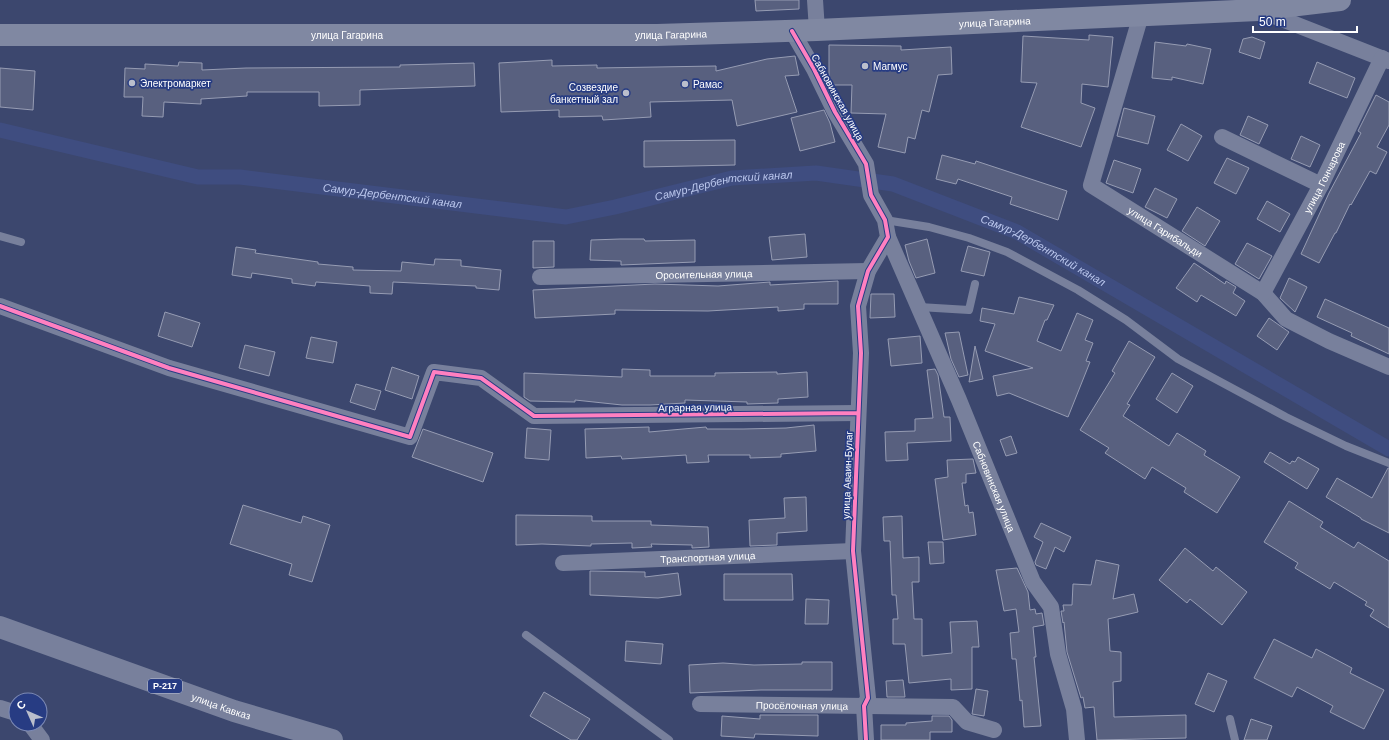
<svg xmlns="http://www.w3.org/2000/svg" width="1389" height="740" font-family="Helvetica,sans-serif">
  <style>
    .lines { fill: none; stroke-linecap: round; stroke-linejoin: round }
    .canal { stroke: #3f4d80; stroke-width: 15 }
    .building { fill: #58607f; stroke: #969cb3 }
    .lane { stroke: #78809c; stroke-width: 8 }
    .street { stroke: #78809c; stroke-width: 16 }
    .primary { stroke: #8088a2; stroke-width: 22 }
    .highway { stroke: #78809c; stroke-width: 22 }
    .cycleway-casing { stroke: #273c83; stroke-width: 6 }
    .cycleway { stroke: #ff80c0; stroke-width: 4 }
    .poi-dot { fill: #bbbfcc; stroke: #273c83; stroke-width: 1.5 }
    .labels { text-anchor: middle; stroke-width: 3.5; stroke-linejoin: round; paint-order: stroke }
    .shield { fill: #273c83; stroke: #bec4da; stroke-width: 1 }
    .shield-label { font-size: 9px; font-weight: bold; fill: #fff }
    .street-label { font-size: 10px; fill: #fff; stroke: #273c83 }
    .poi-label { font-size: 10px; fill: #fff; stroke: #273c83; text-anchor: start }
    .water-label { font-size: 11px; font-style: italic; fill: #bcc8ee; stroke: #273c83 }
  </style>
  <rect width="100%" height="100%" fill="#3c476e"/>
  <g class="lines">
    <path class="canal" id="s1" d="M0,130L198,177H240L566,217L615,207L732,178L816,173L893,184L1017,232L1389,449"/>
  </g>
  <path class="building" d="M755,0H799V9L756,11Z
    M1089,35L1113,37L1108,87L1082,84L1081,103L1095,108L1081,147L1021,127L1037,83L1021,82L1023,36L1089,40Z
    M1252,37L1265,42L1260,59L1239,52L1243,39Z
    M1155,42L1186,46L1187,44L1211,49L1203,84L1172,77V80L1152,78Z
    M829,45L901,46V50L951,47L952,74L938,75L929,112L922,110L915,139L908,137L905,153L878,147L886,114L851,113L852,85H832L829,78Z
    M795,56L799,75L785,76L797,112L737,126L732,100L650,102L651,117L603,120L602,116L559,117V110L501,112L499,63L552,60V66L597,65V68L716,66V71L767,59Z
    M179,62L202,63V70L246,68L400,67V65L474,63L475,86L360,90V105L319,106V92H247V96L201,99V104L164,102L163,117L142,116L143,97H124L125,68L145,69V64L178,66Z
    M1317,62L1355,78L1347,98L1309,83Z
    M0,68L35,71L33,110L0,107Z
    M1376,95L1389,102V125L1377,147L1387,152L1376,174L1370,171L1351,205L1350,204L1336,233H1335L1319,263L1301,254L1329,193L1361,133L1358,131Z
    M1124,108L1155,116L1148,144L1117,136Z
    M824,110L830,123L835,142L800,151L791,118Z
    M1248,116L1268,125L1259,144L1240,135Z
    M1181,124L1202,136L1188,161L1167,150Z
    M1301,136L1320,145L1310,167L1291,159Z
    M735,140V165L644,167V141Z
    M942,155L975,164L976,161L1067,191L1058,220L1010,204L1012,197L958,179L956,184L936,179Z
    M1227,158L1249,168L1236,194L1214,183Z
    M1114,160L1141,169L1133,193L1106,183Z
    M1155,188L1177,199L1167,218L1145,207Z
    M1267,201L1290,214L1280,232L1257,219Z
    M1197,207L1220,221L1205,246L1182,231Z
    M805,234L807,257L772,260L769,237Z
    M620,239H644L645,241L695,240V262L621,265V261L590,260L591,240Z
    M927,239L935,273L916,278L909,261L905,245Z
    M533,241H554V267L533,268Z
    M1247,243L1272,256L1259,279L1235,264Z
    M968,246L990,252L984,276L961,271Z
    M236,247L256,250L255,253L318,262V264L353,267V270L401,271L402,262L434,265L435,259L461,260V266L501,270L499,290L476,288V286L393,282L392,294L370,293V286L316,282L315,286L292,283V279L252,273L251,278L232,275Z
    M1194,263L1225,284L1226,281L1236,287L1233,293L1245,301L1236,316L1201,295L1197,302L1176,288Z
    M1289,278L1307,287L1295,312L1280,298Z
    M838,281V304H804V309L778,311V307L708,311L615,310V314L535,318L533,290L655,284L718,286L770,282V285Z
    M871,294H894L895,317L870,318Z
    M1019,297L1054,305L1047,320H1045L1037,341L1061,351L1077,313L1093,320L1085,340L1093,343L1086,361L1090,362L1068,417L1009,393L997,396L993,376L1033,368L985,351L995,324L980,321L982,308L1014,314Z
    M1325,299L1389,328V354L1351,336L1352,333L1317,317Z
    M165,312L200,323L192,347L158,336Z
    M1269,318L1289,332L1277,350L1257,336Z
    M959,332L968,375L959,377L951,359L945,333Z
    M920,336L922,363L891,366L888,339Z
    M311,337L337,342L333,363L306,358Z
    M1129,341L1155,357L1127,404L1130,405L1123,416L1169,446L1177,433L1206,451L1204,455L1240,477L1217,513L1184,492L1186,488L1152,467L1145,479L1105,453L1109,448L1080,430L1115,373L1112,371Z
    M245,345L275,352L269,376L239,368Z
    M975,346L983,379L969,382Z
    M392,367L419,376L412,399L385,390Z
    M622,369L650,370V376H715V373L777,372V374L807,372L808,397L778,399V403L747,404V402L685,400V403L650,405H622L575,400V402L530,401L524,397V373L622,377Z
    M935,369L938,375L944,417H950L951,441L907,443L908,460L886,461L885,432L915,431V419L933,418L927,370Z
    M1172,373L1193,386L1177,413L1156,399Z
    M356,384L381,391L375,410L350,402Z
    M814,425L816,451L781,454V457L750,458V455H708L709,462L687,463L686,455L622,459L621,456L586,458L585,429L649,427V432L706,427L707,429H743L786,428Z
    M527,428L551,430L549,460L525,458Z
    M423,429L493,453L483,482L412,457Z
    M1011,436L1017,453L1006,456L1000,440Z
    M1270,452L1290,464L1292,461L1295,462L1298,457L1319,469L1307,489L1264,462Z
    M973,459L976,473L966,474V483H962L965,506L968,505L969,513L973,512L976,535L943,540L935,479L948,477L947,460Z
    M1388,468H1389V533L1361,519V518L1326,497L1337,478L1372,498Z
    M806,497L807,531L777,533V545L750,546L749,520L785,518L784,498Z
    M1289,501L1323,522L1320,527L1354,548L1358,542L1389,561V628L1370,616L1374,610L1365,605L1367,602L1334,582L1330,589L1295,568L1298,563L1264,542Z
    M243,505L301,523L303,516L330,525L312,582L289,575L292,564L230,544Z
    M516,515L592,516V521H651V525L708,527L709,547L692,548V545L651,544L652,547L632,548V543L591,544V546L542,544L516,545Z
    M902,516L903,558L919,557V582H912L914,619H922V656L952,653L950,622L977,621L979,647H972V689L951,690V679L909,683L905,644H893V619H898L896,595H892L890,541H884L883,517Z
    M1041,523L1071,537L1064,552L1055,547L1046,569L1036,565L1035,562L1043,542L1034,537Z
    M928,542H943L944,563L930,564Z
    M1185,548L1213,571L1216,567L1247,592L1222,625L1190,599L1187,603L1159,580Z
    M1096,560L1119,565L1113,599L1134,594L1138,612L1108,619L1110,651L1121,652V681L1113,682L1114,717L1186,715V738L1097,740L1094,707L1085,708L1083,697L1081,698L1067,652L1064,622L1063,623L1061,611H1064L1063,605H1072L1073,584L1091,585Z
    M1017,568L1028,592L1030,610L1035,609L1036,614L1042,613L1044,625L1033,627L1036,657H1034L1041,726L1024,727L1022,700L1020,701L1016,659H1012L1010,633L1019,632L1016,609L1004,611L996,570Z
    M590,571L645,572V577L678,573L681,595L658,598L590,595Z
    M724,574H792L793,600H724Z
    M806,599L829,600L828,624H805Z
    M1274,639L1312,658L1316,649L1352,668L1350,673L1384,690L1364,729L1330,712L1333,706L1297,687L1292,697L1254,678Z
    M626,641L663,644L661,664L625,661Z
    M802,662H832V690H761L690,693L689,665L723,663L754,665L802,664Z
    M1208,673L1227,681L1214,712L1195,704Z
    M903,680L905,697H887L886,681Z
    M976,689L988,691L984,716L972,714Z
    M544,692L590,719L577,740H571L530,716Z
    M760,715H818V736L755,734L754,738L721,736L722,716L760,719Z
    M932,716H949L952,720V732H930V740H881V725H906V723L932,721Z
    M1251,719L1272,726L1267,740H1244Z"/>
  <g class="lines">
    <path class="lane" d="M885,220L929,227L969,238L1007,252L1078,290L1126,320L1178,359L1286,417L1346,446L1389,463
      M0,236L21,242
      M919,307L969,310L975,284
      M526,635L669,740
      M1230,719L1235,740"/>
    <g class="street">
      <path d="M815,0L817,30"/>
      <path d="M1259,10L1389,61"/>
      <path id="s2" d="M1141,15L1091,185L1263,293L1286,319L1329,341L1389,367"/>
      <path d="M792,31L814,69L835,112L866,164L871,195L885,220L888,237L868,271L858,306L861,353L853,551L868,698L864,706L866,740"/>
      <path d="M1222,137L1321,185"/>
      <path id="s3" d="M888,237L959,400L1033,582L1051,607L1058,654L1074,709L1077,740"/>
      <path id="s4" d="M540,277L868,271"/>
      <path id="s5" d="M1263,293L1321,185L1382,58"/>
      <path d="M0,306L169,368L410,437L434,372L481,378L534,416L857,413"/>
      <path id="s6" d="M563,563L853,551"/>
      <path id="s7" d="M700,704L953,707L967,722L994,730"/>
      <path d="M0,708L16,713"/>
      <path d="M30,724L42,740"/>
    </g>
    <path class="primary" id="s8" d="M0,35H657L817,30L1258,10L1340,0"/>
    <path class="highway" id="s9" d="M0,627L234,711L332,740"/>
    <defs>
      <path id="cycleway" d="M792,31L814,69L835,112L866,164L871,195L885,220L888,237L868,271L858,306L861,353L853,551L868,698L864,706L866,740
        M0,306L169,368L410,437L434,372L481,378L534,416L857,413"/>
    </defs>
    <use href="#cycleway" class="cycleway-casing"/>
    <use href="#cycleway" class="cycleway"/>
  </g>
  <g class="poi-dot">
    <circle cx="865" cy="66" r="4"/>
    <circle cx="132" cy="83" r="4"/>
    <circle cx="685" cy="84" r="4"/>
    <circle cx="626" cy="93" r="4"/>
  </g>
  <g class="labels">
    <rect class="shield" x="148" y="679" width="34" height="14" rx="3"/>
    <g class="shield-label">
      <text x="165" y="689">Р-217</text>
    </g>
    <g class="street-label">
      <text dy="4" stroke="none"><textPath href="#s8" startOffset="995">улица Гагарина</textPath></text>
      <text dy="4" stroke="none"><textPath href="#s8" startOffset="671">улица Гагарина</textPath></text>
      <text dy="4" stroke="none"><textPath href="#s8" startOffset="347">улица Гагарина</textPath></text>
      <text transform="translate(838 97) rotate(61)" y="4">Сабновинская улица</text>
      <text dy="4" stroke="none"><textPath href="#s5" startOffset="131">улица Гончарова</textPath></text>
      <text dy="4" stroke="none"><textPath href="#s2" startOffset="265">улица Гарибальди</textPath></text>
      <text dy="4" stroke="none"><textPath href="#s4" startOffset="164">Оросительная улица</textPath></text>
      <text transform="translate(695 407) rotate(-1)" y="4">Аграрная улица</text>
      <text transform="translate(847 475) rotate(-88)" y="4">улица Аваин-Булаг</text>
      <text dy="4" stroke="none"><textPath href="#s3" startOffset="271">Сабновинская улица</textPath></text>
      <text dy="4" stroke="none"><textPath href="#s6" startOffset="145">Транспортная улица</textPath></text>
      <text dy="4" stroke="none"><textPath href="#s7" startOffset="102">Просёлочная улица</textPath></text>
      <text dy="4" stroke="none"><textPath href="#s9" startOffset="235">улица Кавказ</textPath></text>
    </g>
    <g class="poi-label">
      <text x="873" y="70">Магмус</text>
      <text x="140" y="87">Электромаркет</text>
      <text x="693" y="88">Рамас</text>
      <text x="618" y="91" text-anchor="end">Созвездие<tspan x="618" dy="12">банкетный зал</tspan></text>
    </g>
    <g class="water-label">
      <text dy="4" stroke="none"><textPath href="#s1" startOffset="735">Самур-Дербентский канал</textPath></text>
      <text dy="4" stroke="none"><textPath href="#s1" startOffset="399">Самур-Дербентский канал</textPath></text>
      <text dy="4" stroke="none"><textPath href="#s1" startOffset="1071">Самур-Дербентский канал</textPath></text>
    </g>
  </g>
  <g transform="translate(28 712) rotate(315)"><circle r="19" fill="#273c83" stroke="#7d8ab5"/>
  <path d="M0-3L7 15L0 10L-7 15Z" fill="#bbbfcc"/>
  <text y="-6" font-size="11" font-weight="bold" text-anchor="middle" fill="#ffffff">С</text>
  </g>
  <path d="M1253 26v6h104v-6" fill="none" stroke="#ffffff" stroke-width="2"/>
  <text x="1259" y="26" font-size="12" fill="#ffffff" stroke="#273c83" stroke-width="3" paint-order="stroke">50 m</text>
</svg>
